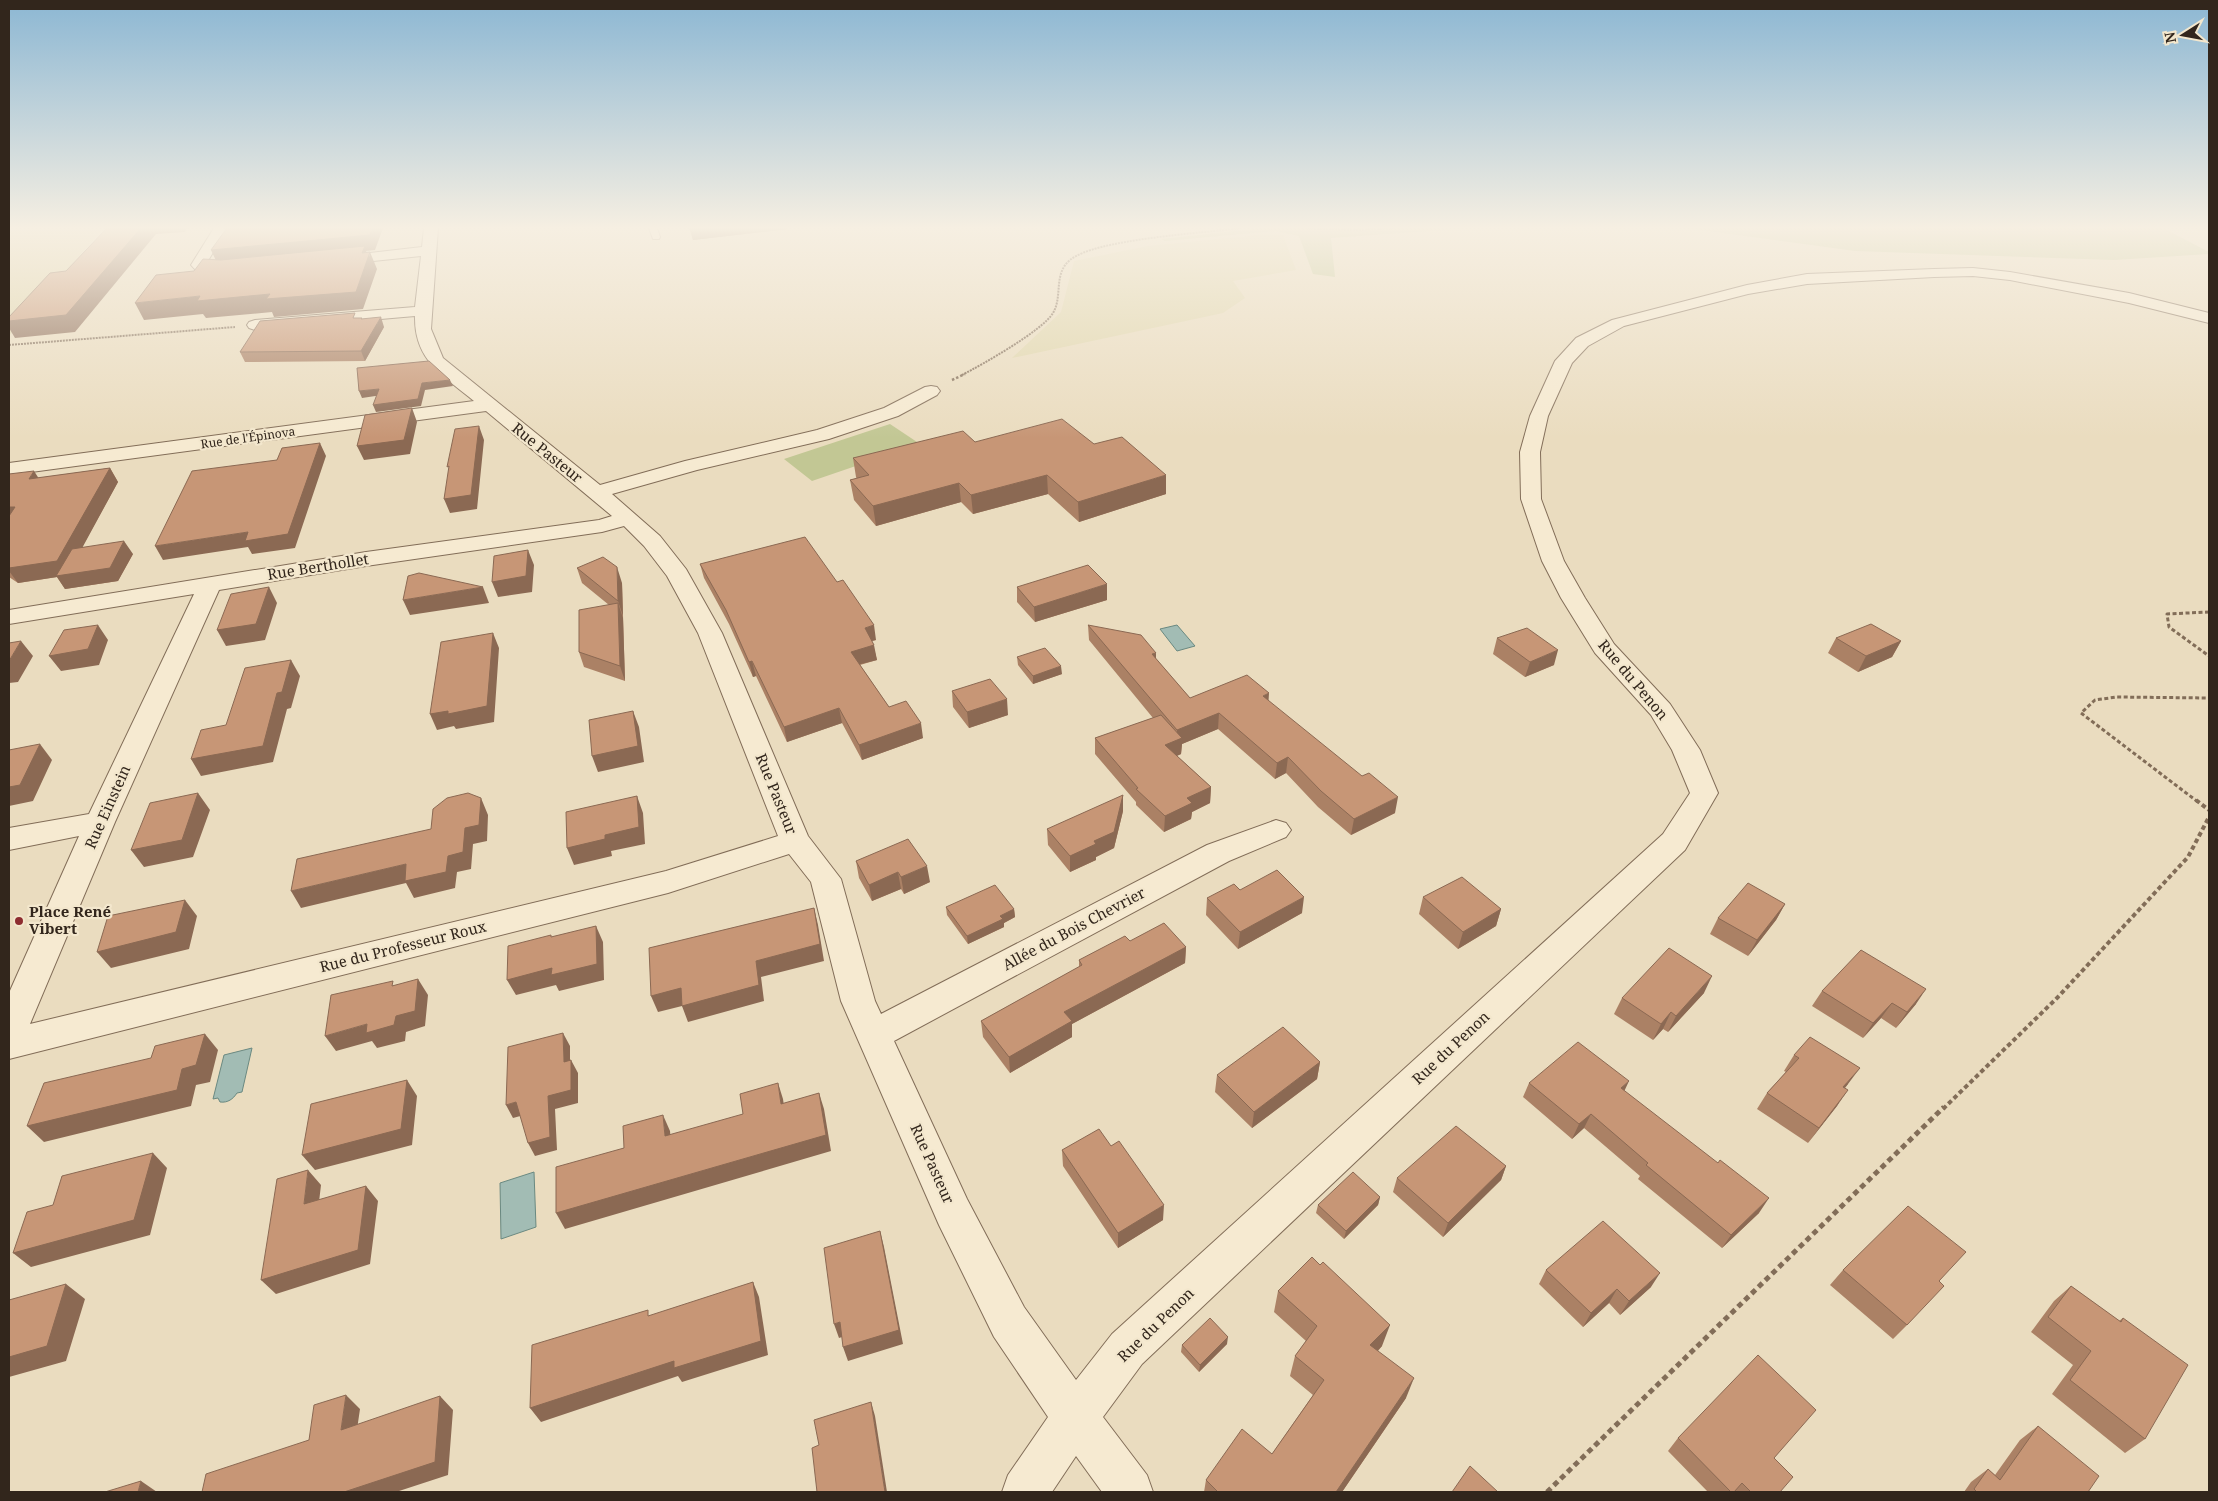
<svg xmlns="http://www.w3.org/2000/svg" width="2218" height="1501" font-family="'Noto Serif',serif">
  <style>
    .farmland { fill: #e0d6ac }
    .green { fill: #c2c794 }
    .water { fill: #a2bcb4; stroke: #6a8981 }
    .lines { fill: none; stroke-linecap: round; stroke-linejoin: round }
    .service-casing { stroke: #826d58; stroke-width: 2 }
    .minor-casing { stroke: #826d58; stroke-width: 2 }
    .path-far4 { stroke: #826d58; stroke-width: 2; stroke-dasharray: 2 1; stroke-linecap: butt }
    .path-far3 { stroke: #826d58; stroke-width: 2.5; stroke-dasharray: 2.5 2; stroke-linecap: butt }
    .path-far2 { stroke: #826d58; stroke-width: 3; stroke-dasharray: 4 2.5; stroke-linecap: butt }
    .path-far1 { stroke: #826d58; stroke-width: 4; stroke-dasharray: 4.5 3; stroke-linecap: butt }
    .path { stroke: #826d58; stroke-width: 5; stroke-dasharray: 5.5 4; stroke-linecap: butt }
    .service { fill: #f6ead1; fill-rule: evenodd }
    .minor { fill: #f6ead1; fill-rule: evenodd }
    .wall { fill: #ab8165 }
    .shaded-wall { fill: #8b6953 }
    .building { fill: #c79676; stroke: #8b6953 }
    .poi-dot { fill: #8d2c2f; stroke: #f3e7cd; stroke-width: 2 }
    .labels { text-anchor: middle; stroke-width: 4.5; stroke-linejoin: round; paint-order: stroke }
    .far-street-label { font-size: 12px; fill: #32261c; stroke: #f3e7cd }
    .street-label { font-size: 15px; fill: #32261c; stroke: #f3e7cd }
    .poi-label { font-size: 15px; font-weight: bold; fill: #32261c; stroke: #f3e7cd; text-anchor: start }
  </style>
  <rect width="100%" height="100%" fill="#eadcbf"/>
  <path class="farmland" d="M9,228H104L9,336Z
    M1269,234L1283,235L1296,270L1233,281L1245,298L1223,313L1012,358L1061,312L1074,261L1148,246Z"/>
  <path class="green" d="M1263,228H1471L1331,238L1335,277L1313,274L1299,236L1276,231L1165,241L1161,239Z
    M1686,228H2163L2209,252V254L2114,260L1855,251Z
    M890,424L920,444L812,481L784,459Z"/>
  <path class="water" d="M1177,625L1195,646L1177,651L1160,629Z
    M252,1048L242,1092L237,1093C233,1099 228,1103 220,1102L218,1098L213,1099L224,1055Z
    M534,1172L536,1227L501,1239L500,1183Z"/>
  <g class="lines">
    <defs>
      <path id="service" d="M649,228H657L660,237L659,239H653Z"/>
      <path id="minor" d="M214,228H224L226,231L206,264L215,267H240L242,270L240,273C225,277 201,279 191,265Z
        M424,228H438L431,329L443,358L600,485L685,461L817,430L884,408L925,387L931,386L937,387L940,391L937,395L898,416L829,439L697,470L612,494L660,536L686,569L722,633L808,836L841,879L875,1001L881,1014L1207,845L1276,820L1286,823L1291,830L1286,837L1229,861L894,1041L967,1199L1024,1307L1076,1380L1112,1334L1663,834L1690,793L1672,750L1651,715L1595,653L1561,598L1542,561L1521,499L1520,452L1530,416L1555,361L1576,338L1612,320L1747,285L1807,274L1934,269L1973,268L2010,272L2129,293L2209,313V323L2129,303L2010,280L1973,276L1934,277L1807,284L1748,294L1624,326L1588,346L1572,363L1548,416L1540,452L1541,499L1564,561L1585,598L1614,644L1670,704L1700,750L1718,793L1685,850L1142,1364L1103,1417L1147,1475L1153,1492H1102L1076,1456L1052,1492H1002L1008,1475L1048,1417L994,1337L939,1225L841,1001L811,882L789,854L668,893L9,1059V993L79,836L9,850V828L89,814L194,594L9,624V610L366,552L599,520L612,516L486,411L9,475V463L474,401C444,376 414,361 415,316L255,330L249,328L247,325L249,322L255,320L415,307L421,256L335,265L330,264L328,261L330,258L335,257L422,247ZM624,526L644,546L667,576L698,633L778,836L666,871L30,1024L115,822L219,590L366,566L602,532Z"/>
    </defs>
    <use href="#service" class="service-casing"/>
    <use href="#minor" class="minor-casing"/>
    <path class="path-far4" d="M1305,228L1355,230L1393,228
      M9,345L235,327
      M962,375C983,364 1042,331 1053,313C1063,296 1053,274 1070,260C1095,239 1204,233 1241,228"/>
    <path class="path-far3" d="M952,380L965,374"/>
    <path class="path-far2" d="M2209,612L2167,614L2169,627L2209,656
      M2198,802L2081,713L2095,700L2117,697L2209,698"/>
    <path class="path-far1" d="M2196,800L2209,810
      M1943,1109L2058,997L2188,857L2209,817"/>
    <path class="path" d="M1547,1492L1944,1107"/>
    <use href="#service" class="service"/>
    <use href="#minor" class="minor"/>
  </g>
  <path class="wall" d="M689,228H788V229L693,240Z
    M357,318L384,327L365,361L245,362L240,352Z
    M975,442L1094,444L1166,494L1079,522L1048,494L973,514L961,502L876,526L854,500L850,480L857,479L856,477L853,458Z
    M110,468L118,482L82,547L133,554L118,581L65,589L57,577L18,583L9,577V474L38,478Z
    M700,564L876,640L872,641L877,660L860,665L889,707L923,738L862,760L842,723L787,742L756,676L753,677L729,624L704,578Z
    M577,568L622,583L625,681L584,667L579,652L609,605L582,583Z
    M1017,587L1107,600L1035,622L1017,602Z
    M1088,625L1156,659L1190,698L1269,701L1395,813L1351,835L1318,807L1286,773L1275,779L1218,729L1182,744L1181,754L1177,756L1211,787L1210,803L1192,812L1191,819L1164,832L1136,805V802L1095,754V738L1153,718L1089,640Z
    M1497,638L1554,665L1525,677L1493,654Z
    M1836,638L1901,641L1892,657L1858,672L1828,653Z
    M1017,657L1062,674L1033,684L1018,665Z
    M952,691L1008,715L969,728L953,707Z
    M1123,811L1114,848L1096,857V860L1070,872L1048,845L1047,829Z
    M856,861L930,882L904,894L901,889L872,901L859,878Z
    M1240,890L1302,913L1238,949L1206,915L1207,898Z
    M1423,897L1501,909L1496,926L1458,949L1419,914Z
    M1785,904L1776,920L1748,956L1710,934L1718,918Z
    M946,907L1014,909L1015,917L1004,923V927L968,944L947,915Z
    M1130,941L1186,947L1185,963L1072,1024V1037L1010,1073L983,1037L981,1021L1079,967V960Z
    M1822,991L1916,1004L1896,1028L1881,1018L1863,1038L1812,1006Z
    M1704,993L1668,1032L1663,1029L1653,1040L1614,1014L1622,998Z
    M1794,1055L1848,1084L1845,1088L1837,1106L1808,1143L1757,1109L1767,1093L1786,1072L1784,1071Z
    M1320,1062L1317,1079L1252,1128L1215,1092L1217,1075Z
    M1529,1083L1624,1091L1759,1213L1722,1248L1638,1179L1640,1176L1584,1128L1572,1139L1523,1097Z
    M1111,1146L1163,1220L1118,1248L1063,1166L1062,1150Z
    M1506,1166L1501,1180L1443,1237L1393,1192L1397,1178Z
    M1380,1197L1378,1205L1344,1239L1316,1213L1318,1205Z
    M1546,1270L1651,1287L1620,1315L1609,1303L1583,1327L1539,1284Z
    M1843,1270L1939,1281L1907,1325L1893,1339L1830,1285Z
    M2071,1286L2119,1321L2123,1318L2145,1439L2125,1453L2052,1394L2073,1365L2031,1332L2054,1301Z
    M1278,1291L1382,1346L1378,1351L1406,1398L1342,1492H1204L1206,1480L1272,1454L1313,1395L1290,1376L1295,1356L1306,1341L1274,1312Z
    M1227,1344L1199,1372L1181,1352L1182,1345Z
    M2038,1426L2088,1492H1964L1971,1482L1988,1469L1995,1475L2020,1440Z
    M1678,1438L1774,1458L1780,1492H1708L1668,1451Z"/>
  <path class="shaded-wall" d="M141,228H187L185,232L156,234L75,332L15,338L9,328V321Z
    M372,228H383L375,250L366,251L369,257L370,252L377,269L363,309L274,317L272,312L206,318L203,314L144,320L135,303L200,296L356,292L218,265L211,250Z
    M690,228H788V229L693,240Z
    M381,317L384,327L365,361L361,351Z
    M450,380L453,386L425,390L421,406L376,412L373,405L422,383Z
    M379,389L382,395L362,398L359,391Z
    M412,408L417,422L410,454L364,460L357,446Z
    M479,426L484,440L477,509L450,513L444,499Z
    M320,443L326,456L295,548L252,554L248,547L163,560L155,546L248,532Z
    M110,468L118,482L68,574L124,541L133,554L118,581L65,589L57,577L18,583L9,571V568Z
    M34,471L43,485L29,479Z
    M1047,475L1048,494L973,514L971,495Z
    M1166,475V494L1079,522L1078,502Z
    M959,483L961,502L876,526L873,506Z
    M9,507H15L9,523Z
    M528,550L534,565L532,592L498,597L492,582Z
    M617,567L622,583L623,616L618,601Z
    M1107,584V600L1035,622L1034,607Z
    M269,587L277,603L265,640L226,646L217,630Z
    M483,587L489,603L410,615L403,600Z
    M618,603L623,618L625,681L620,666Z
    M98,625L108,640L99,665L61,671L49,656Z
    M874,625L876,640L867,642L865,628Z
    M493,633L499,648L494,722L456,729L454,726L437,730L430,714Z
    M21,641L33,656L18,682L9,683V661Z
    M1901,641L1892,657L1858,672L1866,656Z
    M874,645L877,660L853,666L851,652Z
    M1558,650L1554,665L1525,677L1530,662Z
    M1156,653V668L1152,654Z
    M291,660L300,676L291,708L287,709L273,762L201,776L191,759L277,693Z
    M752,661L756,676L753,677L749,662Z
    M1061,666L1062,674L1033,684V676Z
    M1269,693L1268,709L1263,696Z
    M1007,699L1008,715L969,728L967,712Z
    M839,708L842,723L787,742L784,727Z
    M633,711L639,727L644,762L598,772L592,756Z
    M1219,713L1218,729L1182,744L1181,754L1164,761L1165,745L1177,740V730Z
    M921,723L923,738L862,760L859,745Z
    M40,744L52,760L33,801L9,806V787Z
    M1288,757L1286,773L1275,779L1277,763Z
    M1211,787L1210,803L1192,812L1191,819L1164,832L1165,816L1187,798Z
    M198,793L210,810L193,857L144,867L131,850Z
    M1123,795V811L1114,848L1096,857V860L1070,872V856L1094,841Z
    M637,796L643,813L645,844L611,851L612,856L574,865L567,848L605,835Z
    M1398,797L1395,813L1351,835L1354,819Z
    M481,798L488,815L487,841L473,844L471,869L457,872L455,888L414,898L406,883L301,908L291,891L406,864L448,856Z
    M927,866L930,882L904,894L901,877Z
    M898,872L901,889L872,901L869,885Z
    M1304,897L1302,913L1238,949L1240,932Z
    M185,900L197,916L189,949L111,968L97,952Z
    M1785,904L1776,920L1748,956L1757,940Z
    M814,908L818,925L824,961L761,977L764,1001L688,1022L682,1006L658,1012L651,996L756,961Z
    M1014,909L1015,917L1004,923V927L968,944L967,936L1000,916Z
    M1501,909L1496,926L1458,949L1463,932Z
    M596,926L603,942L604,980L559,991L556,985L516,995L507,980Z
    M1186,947L1185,963L1072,1024V1037L1010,1073L1009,1057L1064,1012Z
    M1712,976L1704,993L1668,1032L1676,1016Z
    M418,979L428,995L425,1026L406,1032L405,1041L377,1048L372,1041L336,1051L325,1036L396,1016Z
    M1926,989L1916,1004L1896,1028L1907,1012Z
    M1892,1003L1881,1018L1863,1038L1873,1023Z
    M1671,1012L1663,1029L1653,1040L1661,1024Z
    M563,1033L570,1046V1075L564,1062Z
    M205,1034L218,1050L210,1082L196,1085L191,1106L44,1142L27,1126L182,1069Z
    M571,1060L578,1073V1103L555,1109L557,1150L535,1156L528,1143L548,1096Z
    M1320,1062L1317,1079L1252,1128L1254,1112Z
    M1860,1068L1848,1084L1832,1103L1843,1087Z
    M407,1080L417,1096L412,1145L315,1170L302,1155Z
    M1629,1081L1622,1096L1621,1088Z
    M778,1083L783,1099L786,1120L781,1104Z
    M1848,1090L1837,1106L1808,1143L1819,1128Z
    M819,1093L824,1109L831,1151L565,1229L556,1213Z
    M516,1102L524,1115L513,1118L506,1105Z
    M1591,1114L1584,1128L1572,1139L1579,1124Z
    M663,1115L670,1131L672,1152L665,1136Z
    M153,1153L167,1168L150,1235L31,1267L13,1253Z
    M1506,1166L1501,1180L1443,1237L1448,1223Z
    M308,1170L321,1185L317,1219L304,1204Z
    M366,1186L378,1201L370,1264L276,1294L261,1280Z
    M1380,1197L1378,1205L1344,1239L1346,1231Z
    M1769,1198L1759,1213L1722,1248L1731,1235Z
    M1164,1205L1163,1220L1118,1248V1233Z
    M880,1231L884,1247L903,1344L848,1361L843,1347Z
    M1660,1273L1651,1287L1620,1315L1629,1301Z
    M753,1282L759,1297L768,1355L682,1382L678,1376L541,1422L530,1408Z
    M66,1284L85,1299L66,1361L9,1377V1357Z
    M1617,1289L1609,1303L1583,1327L1591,1313Z
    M840,1322L845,1336L839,1338L834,1324Z
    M1390,1325L1382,1346L1363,1366L1370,1345Z
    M1228,1337L1227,1344L1199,1372L1200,1365Z
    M1414,1378L1406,1398L1342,1492H1336Z
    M346,1395L360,1409L355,1443L341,1430Z
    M440,1396L453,1410L448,1475L396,1492H344Z
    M871,1402L875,1416L887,1492H885Z
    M141,1481L157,1492H138Z"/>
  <path class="building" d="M107,228H141L66,315L9,321V317L50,273L66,271Z
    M227,228H372L370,235L211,250Z
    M365,246L362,253L370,252L356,292L266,299L270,294L197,301L200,296L135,303L156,275L194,271L203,259L221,260Z
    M355,313L353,318H362L361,319L381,317L361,351L240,352L260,321Z
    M429,361L450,380L422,383L418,399L373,405L379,389L359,391L357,368Z
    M412,408L404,440L357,446L365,415Z
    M1062,419L1094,444L1122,437L1166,475L1078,502L1047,475L971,495L959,483L873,506L850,480L869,475L853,458L963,431L975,442Z
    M479,426L471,495L444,499L449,466L447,467L455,429Z
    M320,443L288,534L245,541L248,532L155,546L192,471L277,460L282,448Z
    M110,468L57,561L9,568V516L15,507H9V474L34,471L29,479Z
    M805,537L837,582L843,580L874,625L865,628L874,645L851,652L889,707L906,701L921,723L859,745L839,708L784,727L752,661L749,662L726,610L700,564Z
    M124,541L110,568L56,576L72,549Z
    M528,550L526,576L492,582L494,556Z
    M603,557L617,567L618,601L577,568Z
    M1088,565L1107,584L1034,607L1017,587Z
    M419,573L483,587L403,600L408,576Z
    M269,587L256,624L217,630L231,594Z
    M618,603L620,666L579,652V610Z
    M1871,624L1901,641L1866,656L1836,638Z
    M98,625L88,649L49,656L64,630Z
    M1088,625L1141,635L1156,653L1152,654L1190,698L1247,675L1269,693L1263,696L1362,776L1369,773L1398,797L1354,819L1321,791L1288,757L1277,763L1219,713L1177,730Z
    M1527,628L1558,650L1530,662L1497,638Z
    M493,633L487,706L448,714V711L430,714L441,642Z
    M21,641L9,661V643Z
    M1045,648L1061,666L1033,676L1017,657Z
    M291,660L282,692L277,693L263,746L191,759L201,730L226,725L245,668Z
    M990,679L1007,699L967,712L952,691Z
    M633,711L638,746L592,756L589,720Z
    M1161,715L1182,738L1165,745L1211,787L1187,798L1192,803L1165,816L1136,789L1138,788L1095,738Z
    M40,744L20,785L9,787V750Z
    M198,793L182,840L131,850L150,803Z
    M468,793L481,798L479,825L465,828L463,852L448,856L446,872L405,881L406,864L291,891L297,859L431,829L433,809L447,798Z
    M1123,795L1114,832L1094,841L1096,844L1070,856L1047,829Z
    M637,796L639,827L605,835V839L567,848L566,812Z
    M908,839L927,866L901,877L898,872L869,885L856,861Z
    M1277,870L1304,897L1240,932L1207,898L1234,884L1240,890Z
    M1462,877L1501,909L1463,932L1423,897Z
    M1748,883L1785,904L1757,940L1718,918Z
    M995,885L1014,909L1000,916L1003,919L967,936L946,907Z
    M185,900L176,932L97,952L108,916Z
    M814,908L820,944L756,961L759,985L682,1006L681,988L651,996L649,948Z
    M1164,923L1186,947L1064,1012L1072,1021L1009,1057L981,1021L1082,965L1079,960L1125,936L1130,941Z
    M596,926L597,964L551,975L552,968L507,980L508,946L551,935V937Z
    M1669,948L1712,976L1676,1016L1671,1012L1661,1024L1622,998Z
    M1861,950L1926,989L1907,1012L1892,1003L1873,1023L1822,991Z
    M418,979L415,1011L396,1016L394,1025L366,1033L367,1024L325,1036L331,995L393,981L392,986Z
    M1283,1027L1320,1062L1254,1112L1217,1075Z
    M563,1033L564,1062L571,1060V1090L548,1096L550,1137L528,1143L516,1102L506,1105L508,1047Z
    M205,1034L196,1065L182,1069L177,1090L27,1126L44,1083L151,1058L155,1046Z
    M1810,1037L1860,1068L1843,1087L1848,1090L1819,1128L1767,1093L1799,1058L1794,1055Z
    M1578,1042L1629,1081L1621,1088L1718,1163L1720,1160L1769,1198L1731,1235L1646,1165L1648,1163L1591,1114L1579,1124L1529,1083Z
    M407,1080L401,1129L302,1155L311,1104Z
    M778,1083L781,1104L819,1093L826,1135L556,1213V1167L624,1148L623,1126L663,1115L665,1136L743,1114L740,1094Z
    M1456,1126L1506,1166L1448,1223L1397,1178Z
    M1099,1129L1111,1146L1119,1141L1164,1205L1118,1233L1062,1150Z
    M153,1153L134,1220L13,1253L27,1212L53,1205L62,1176Z
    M308,1170L304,1204L366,1186L358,1250L261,1280L277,1179Z
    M1353,1172L1380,1197L1346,1231L1318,1205Z
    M1908,1206L1966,1252L1939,1281L1944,1286L1907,1325L1843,1270Z
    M1603,1221L1660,1273L1629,1301L1617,1289L1591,1313L1546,1270Z
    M880,1231L899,1330L843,1347L840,1322L834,1324L824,1248Z
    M1312,1257L1320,1265L1323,1262L1390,1325L1370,1345L1414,1378L1336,1492H1218L1206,1480L1242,1429L1272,1454L1324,1380L1295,1356L1317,1326L1278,1291Z
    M753,1282L761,1341L674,1368V1361L530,1408L532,1345L648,1310V1316Z
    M66,1284L47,1346L9,1357V1300Z
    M2071,1286L2121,1322L2123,1318L2188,1365L2145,1439L2070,1380L2091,1351L2048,1317Z
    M1210,1318L1228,1337L1200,1365L1182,1345Z
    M1758,1355L1816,1410L1774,1458L1793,1477L1780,1492H1751L1742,1483L1734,1492H1731L1678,1438Z
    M346,1395L341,1430L440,1396L435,1462L344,1492H202L206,1474L309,1440L314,1405Z
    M871,1402L885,1492H817L812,1448L819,1445L814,1420Z
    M2038,1426L2099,1476L2088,1492H1977L1974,1489L1988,1469L2000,1480Z
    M1470,1466L1498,1492H1452Z
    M141,1481L138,1492H105Z"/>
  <linearGradient id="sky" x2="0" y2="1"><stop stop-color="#8cb7d3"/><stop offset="0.52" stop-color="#f6efe2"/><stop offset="1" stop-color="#f6efe2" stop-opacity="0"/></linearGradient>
  <rect width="2218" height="438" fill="url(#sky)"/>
  <circle class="poi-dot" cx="19" cy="921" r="5"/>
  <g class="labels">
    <g class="far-street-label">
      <text transform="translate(248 438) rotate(-8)" y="4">Rue de l'Épinova</text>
    </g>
    <g class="street-label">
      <text transform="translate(547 453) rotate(39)" y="5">Rue Pasteur</text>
      <text transform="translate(318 567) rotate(-9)" y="5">Rue Berthollet</text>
      <text transform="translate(1633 680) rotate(50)" y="5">Rue du Penon</text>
      <text transform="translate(776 794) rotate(68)" y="5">Rue Pasteur</text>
      <text transform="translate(108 807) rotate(-66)" y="5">Rue Einstein</text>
      <text transform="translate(1074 929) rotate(-28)" y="5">Allée du Bois Chevrier</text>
      <text transform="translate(403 947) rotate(-14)" y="5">Rue du Professeur Roux</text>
      <text transform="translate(1451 1048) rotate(-43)" y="5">Rue du Penon</text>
      <text transform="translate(932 1164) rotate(66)" y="5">Rue Pasteur</text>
      <text transform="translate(1156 1325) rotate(-44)" y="5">Rue du Penon</text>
    </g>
    <g class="poi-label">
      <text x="29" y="917">Place René<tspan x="29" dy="17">Vibert</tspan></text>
    </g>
  </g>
  <rect width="2218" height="1501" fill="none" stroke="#32261c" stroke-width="20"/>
  <g transform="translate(2183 35) rotate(259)" stroke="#f3e7cd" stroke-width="4" paint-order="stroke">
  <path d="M0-4L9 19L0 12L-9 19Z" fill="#32261c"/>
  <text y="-8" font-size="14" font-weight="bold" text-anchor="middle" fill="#32261c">N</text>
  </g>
</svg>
